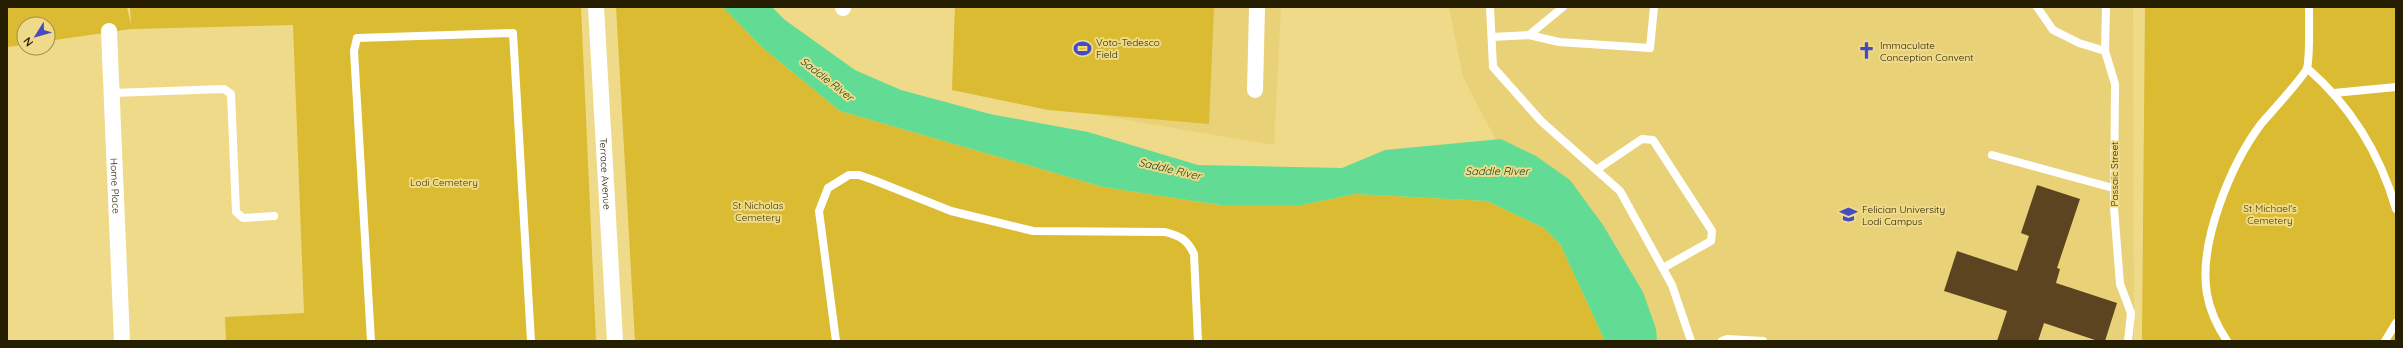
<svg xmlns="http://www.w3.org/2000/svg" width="2403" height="348" font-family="Quicksand,sans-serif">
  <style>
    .built { fill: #e8d177 }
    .green { fill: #dabb31 }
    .water { fill: #62dc95 }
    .building { fill: #5c4421 }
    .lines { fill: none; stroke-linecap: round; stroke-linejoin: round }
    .lane { stroke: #fff; stroke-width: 8 }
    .street { stroke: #fff; stroke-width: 16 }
    .labels { text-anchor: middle; stroke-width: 4; stroke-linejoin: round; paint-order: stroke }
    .poi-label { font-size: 10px; fill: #261e00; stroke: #efda89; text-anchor: start }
    .street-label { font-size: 10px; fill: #261e00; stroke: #efda89 }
    .park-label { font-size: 10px; fill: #473a00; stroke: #efda89 }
    .water-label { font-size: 11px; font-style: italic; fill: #15462a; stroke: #efda89 }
  </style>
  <rect width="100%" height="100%" fill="#efda89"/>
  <path class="built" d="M955,7H1281L1274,145L952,90Z
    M1449,7H2133L2134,341H1617L1626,279L1501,150L1463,77Z"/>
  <path class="green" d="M7,7H127L131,25L130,7H581L596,341H226L225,317L304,313L293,25L131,29L48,41V24H24V45L7,47Z
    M616,7H723L763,48L840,111L1103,187L1220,205H1302L1355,194L1487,201L1544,228L1560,244L1605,341H635Z
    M955,7H1214L1209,124L1048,110L952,90Z
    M2145,7H2396V341H2142Z"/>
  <path class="water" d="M723,7H772L785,20L855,70L901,90L990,114L1088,132L1198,165L1342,168L1385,150L1501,139L1536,156L1570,180L1603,225L1643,292L1656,329L1657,341H1605L1560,244L1544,228L1487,201L1355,194L1302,205H1220L1103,187L840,111L763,48Z"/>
  <path class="building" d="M2037,185L2080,199L2057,268L2060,269L2056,283L2117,303L2105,341H2098L2044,323L2038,341H1997L2007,311L1944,291L1957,251L2017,271L2029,236L2021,233Z"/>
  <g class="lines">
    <path class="lane" d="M1490,7L1493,67L1541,121L1620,191L1672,285L1691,341
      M2037,7L2053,30L2079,43L2105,51
      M2106,7L2105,51L2115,84L2114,208L2120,284L2131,313L2128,341
      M1529,35L1563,7
      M1492,37L1529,35L1559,42L1650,48L1654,7
      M2307,68C2351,106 2380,154 2396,209
      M112,93L224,89L231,94L236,212L243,218L274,216
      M2334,93L2396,87
      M1992,155L2113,188
      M1596,170L1642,139L1653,140L1712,231L1711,241L1663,268
      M371,341L354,51L357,38L513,33L531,341
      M836,341L819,211L828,188L849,175H859L876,181L951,211L1033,231L1165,232C1180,236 1187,239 1194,254L1198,341
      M1722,341L1727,339L1763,341
      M2227,341C2217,326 2210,311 2207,294C2198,243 2231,164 2261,124C2270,113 2304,77 2307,68C2310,58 2309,20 2309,7
      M2385,341L2396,323"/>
    <g class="street">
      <path id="s1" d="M596,7L615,341"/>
      <path d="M843,8V7"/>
      <path id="s2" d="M109,31L122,341"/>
      <path d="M1255,90L1257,7"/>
    </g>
  </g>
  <defs>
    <symbol id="stadium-bare" viewBox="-9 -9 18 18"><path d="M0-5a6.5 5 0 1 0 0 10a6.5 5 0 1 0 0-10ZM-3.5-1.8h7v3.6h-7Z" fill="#454bc0" stroke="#efda89" stroke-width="2.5" paint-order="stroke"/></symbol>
    <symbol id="church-bare" viewBox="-9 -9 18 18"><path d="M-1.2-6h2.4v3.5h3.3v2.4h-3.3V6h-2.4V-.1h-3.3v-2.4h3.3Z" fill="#454bc0" stroke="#efda89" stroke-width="2.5" paint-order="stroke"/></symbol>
    <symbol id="university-bare" viewBox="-9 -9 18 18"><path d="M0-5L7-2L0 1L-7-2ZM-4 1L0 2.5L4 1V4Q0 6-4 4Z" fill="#454bc0" stroke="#efda89" stroke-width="2.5" paint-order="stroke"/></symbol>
  </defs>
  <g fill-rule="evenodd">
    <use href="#stadium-bare" x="1070" y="36" width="25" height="25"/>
    <use href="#church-bare" x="1854" y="38" width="25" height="25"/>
    <use href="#university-bare" x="1836" y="202" width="25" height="25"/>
  </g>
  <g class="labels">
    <g class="poi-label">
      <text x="1096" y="46">Voto-Tedesco<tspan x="1096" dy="12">Field</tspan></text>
      <text x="1880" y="49">Immaculate<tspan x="1880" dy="12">Conception Convent</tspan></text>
      <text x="1862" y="213">Felician University<tspan x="1862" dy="12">Lodi Campus</tspan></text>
    </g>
    <g class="street-label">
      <text dy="4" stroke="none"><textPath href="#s1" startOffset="167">Terrace Avenue</textPath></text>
      <text transform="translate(2114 174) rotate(-90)" y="4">Passaic Street</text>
      <text dy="4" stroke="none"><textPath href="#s2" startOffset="155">Home Place</textPath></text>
    </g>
    <g class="park-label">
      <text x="444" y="186">Lodi Cemetery</text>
      <text x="758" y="209">St Nicholas<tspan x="758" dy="12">Cemetery</tspan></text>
      <text x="2270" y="212">St Michael's<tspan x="2270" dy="12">Cemetery</tspan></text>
    </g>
    <g class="water-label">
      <text transform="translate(827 79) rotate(38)" y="4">Saddle River</text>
      <text transform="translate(1170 169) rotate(13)" y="4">Saddle River</text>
      <text x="1497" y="175">Saddle River</text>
    </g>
  </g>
  <rect width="2403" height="348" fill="none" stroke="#261e00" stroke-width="16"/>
  <g transform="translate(36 36) rotate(233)"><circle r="19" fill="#efda89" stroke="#9f8f52"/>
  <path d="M0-3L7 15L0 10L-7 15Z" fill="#454bc0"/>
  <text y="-6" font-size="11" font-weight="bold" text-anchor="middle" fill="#261e00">N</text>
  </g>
</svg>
